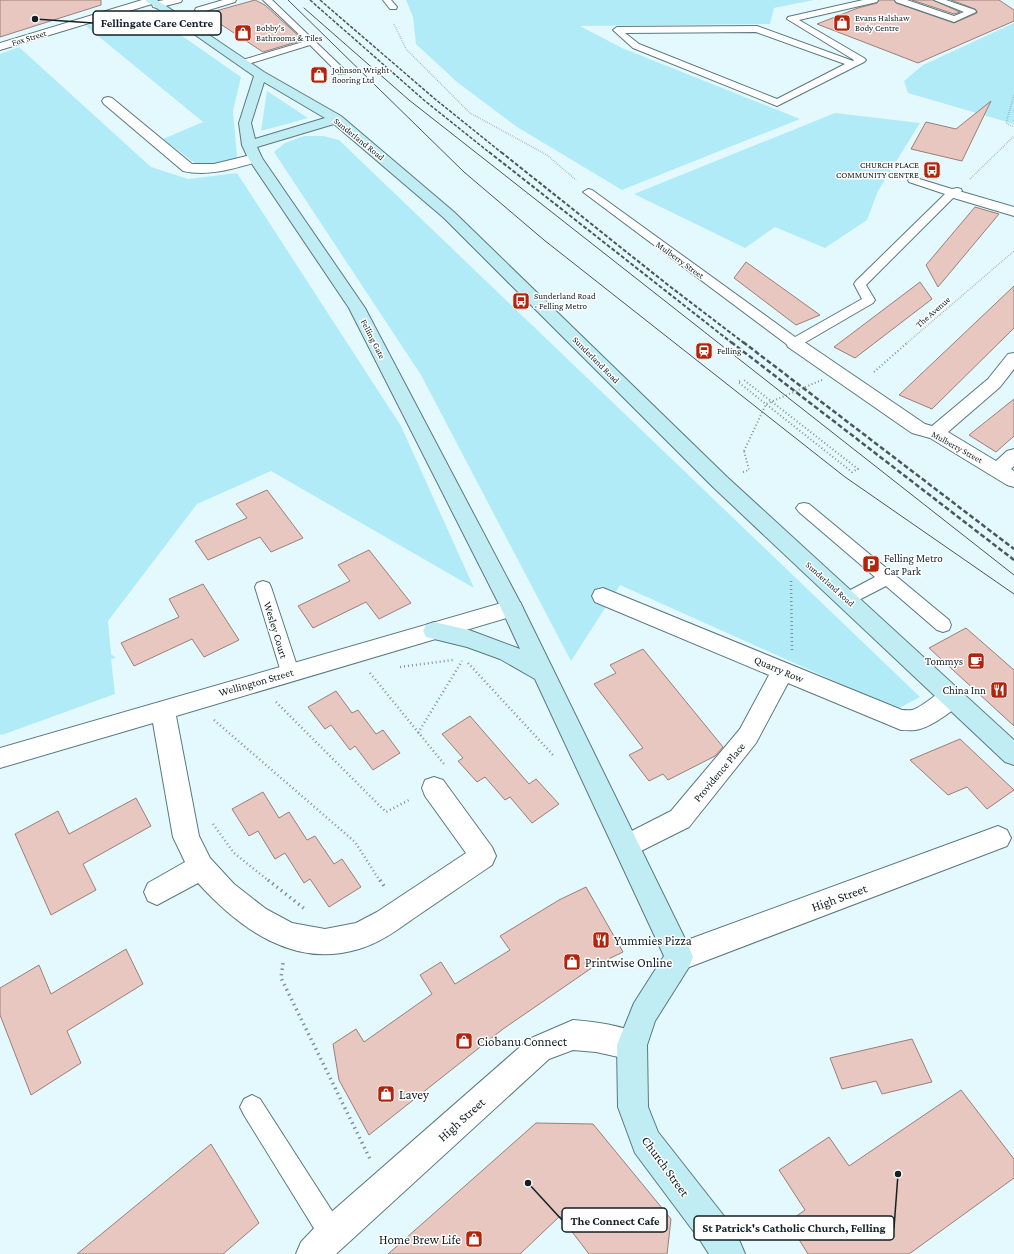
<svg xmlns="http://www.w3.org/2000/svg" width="1014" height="1254" font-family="'Crimson Pro',serif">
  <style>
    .green { fill: #b1ebf7 }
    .building { fill: #e7c7c0; stroke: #9b7e78 }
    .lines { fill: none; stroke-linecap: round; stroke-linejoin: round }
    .lane-casing { stroke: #59797f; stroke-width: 2 }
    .street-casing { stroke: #59797f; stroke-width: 2 }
    .secondary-casing { stroke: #59797f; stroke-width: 2 }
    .path-far3 { stroke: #809195; stroke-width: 1.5; stroke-dasharray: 0.5 1.5; stroke-linecap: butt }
    .path-far2 { stroke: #809195; stroke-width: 2; stroke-dasharray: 1 2.5; stroke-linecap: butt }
    .path-far1 { stroke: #809195; stroke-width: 2.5; stroke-dasharray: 1 3; stroke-linecap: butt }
    .path { stroke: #809195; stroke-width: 3.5; stroke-dasharray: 1.5 4; stroke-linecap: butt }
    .lane { fill: #fff; fill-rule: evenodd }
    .street { fill: #fff; fill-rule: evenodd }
    .secondary { fill: #c0edf4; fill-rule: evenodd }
    .tram { stroke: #49585c; stroke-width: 1 }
    .rail-far2 { stroke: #49585c; stroke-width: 1.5; stroke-dasharray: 3.5 1.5; stroke-linecap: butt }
    .rail-far1 { stroke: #49585c; stroke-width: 2; stroke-dasharray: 4 2; stroke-linecap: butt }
    .rail { stroke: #49585c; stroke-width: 2.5; stroke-dasharray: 5 2.5; stroke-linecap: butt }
    .path-bridge { stroke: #809195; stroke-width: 2; stroke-dasharray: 1 2.5; stroke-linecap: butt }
    .labels { text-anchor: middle; stroke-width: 3; stroke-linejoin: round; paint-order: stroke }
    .far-poi-label { font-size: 9px; fill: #132023; stroke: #fff; text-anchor: start }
    .far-street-label { font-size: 9px; fill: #132023; stroke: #fff }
    .poi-label { font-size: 11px; fill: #132023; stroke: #fff; text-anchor: end }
    .street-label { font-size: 11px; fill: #132023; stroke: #fff }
    .near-street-label { font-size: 13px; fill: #132023; stroke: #fff }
    .near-poi-label { font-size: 13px; fill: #132023; stroke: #fff; text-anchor: start }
    .leader { fill: none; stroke: #132023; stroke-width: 1.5 }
    .callout-dot { fill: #132023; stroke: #fff; stroke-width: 1.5 }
    .callout { fill: #fff; stroke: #132023; stroke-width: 1.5 }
    .callout-label { font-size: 12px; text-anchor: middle; font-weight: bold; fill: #132023 }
  </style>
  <rect width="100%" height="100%" fill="#e4f9fe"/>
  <path class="green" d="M406,0H814L774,8L770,24L580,26L622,48L800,119L622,190L517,127L457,82L416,44L413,17Z
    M145,10L241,77L233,111L237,157L232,161L200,167L163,139L203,122L86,26Z
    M1014,23V124L908,93L904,81L923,65Z
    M19,47L151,167L188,179L237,173L401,426L474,588L271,471L197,504L108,621L111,654L116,658L111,659L115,694L2,735L0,734V54Z
    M267,91L308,118L261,131Z
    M835,113L920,123L878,191L867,220L825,248L775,227L745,248L634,194Z
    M304,136H323L339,140L920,697L897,709L620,585L571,661L421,375L274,152L285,143Z"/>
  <path class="building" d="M0,0H101V5L0,37Z
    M255,0L265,5L303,40L263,52L205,14Z
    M879,0H894L896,3L954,23L977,13V11L975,9L951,0H999L1014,10V21L918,63L817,24L858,8L877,3Z
    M912,0H933L960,12L954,14Z
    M991,101L962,161L911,149L926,122L956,129Z
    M975,207L999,214L938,287L926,265Z
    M746,262L820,315L796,325L734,278Z
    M920,282L932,299L855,358L834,347Z
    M1014,286V328L932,409L899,395Z
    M1014,399V436L996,452L969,435Z
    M267,490L303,538L271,552L260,537L208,560L195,541L247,518L236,504Z
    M369,550L411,603L379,619L366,602L313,628L298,606L350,581L338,565Z
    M203,584L239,640L204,657L192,639L134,666L121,643L179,617L169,599Z
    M966,628L1014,670V726L929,648Z
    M643,649L723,747L715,756L668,780L663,774L649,781L629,755L643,748L594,684L616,673L610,665Z
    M336,691L352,713L358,710L376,734L383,730L400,753L373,770L355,746L350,750L331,725L325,729L308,707Z
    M470,716L529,784L536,779L559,804L532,823L510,797L505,800L485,777L477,782L458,761L463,758L442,734Z
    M960,739L1014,790L987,809L967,787L948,795L910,760Z
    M263,792L279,818L289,812L307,840L315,836L334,864L342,859L361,887L329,907L310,879L304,883L285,853L275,859L258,831L249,836L232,809Z
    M136,798L151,826L83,864L96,890L51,915L15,834L58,811L69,834Z
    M586,887L623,952L596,965L503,1029L369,1135L339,1080L333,1044L356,1029L364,1042L432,994L420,975L441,962L455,984L510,950L500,936L559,900Z
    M126,949L143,984L67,1031L81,1063L31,1095L0,1015V988L39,965L51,994Z
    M912,1039L932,1082L882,1094L876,1081L842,1089L830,1058Z
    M961,1090L1014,1159V1178L909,1254H808L788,1222L805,1210L779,1170L829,1137L849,1166Z
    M536,1123L593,1124L671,1219L667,1254H589L560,1216L520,1254H388Z
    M211,1144L259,1223L223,1254H77Z"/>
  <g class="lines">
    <defs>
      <path id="lane" d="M223,0H236L235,2L199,13L195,10L196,8Z
        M263,0H272L345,70L347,72L345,74H339L310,45L245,65H239L237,63L239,61L306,41Z
        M383,0H391L397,7L396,9H390Z
        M863,0H878L877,2L799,20L864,58L866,60L864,62L777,106L633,48L613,30L617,27L757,26L853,61L854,60L787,19L788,17ZM756,32L845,64L777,99L639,44L625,33Z
        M895,0H907L954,16L964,12L934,0H946L975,10L976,12L954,22L896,2Z
        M913,177L952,189L957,188L961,189L962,191L956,195L866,285L875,300L873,303L799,346H789L583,192L588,189L592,190L795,337L862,299L854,284L856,281L945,194L909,182L908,180Z
        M804,503L809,504L949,620L951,625L949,630L943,632L937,630L886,586L853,603L847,605L841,603L839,599L841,595L875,577L799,512L796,508L799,504Z
        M263,581L269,583L271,587L299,672L296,677L290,679L284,677L281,672L255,587L257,583Z
        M252,1095L260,1099L341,1225L345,1234L341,1243L332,1247L323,1243L244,1115L240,1107L244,1099Z"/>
      <path id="street" d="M142,0H155L154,2L164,0H182L181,2L157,8L153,7L152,4L0,50V43Z
        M108,97L112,98L192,164H214L255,154L260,155L262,158L260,161C235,168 209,177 183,171L104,104L102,101L104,98Z
        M952,189L1014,207V216L947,196L945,193L947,190Z
        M794,338L800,339L925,424L932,426L988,379L1008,354L1014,353V369L1000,387L948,432L996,461L1007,451L1014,449V466L1011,469L1014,471V487L1007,485L930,438L912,433L906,429L788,347L786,343L788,339Z
        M603,588L902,710C906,710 912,711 915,709C931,702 942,684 961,690L965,697C959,708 932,726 920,729C914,731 907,730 901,730L788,683L756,743L689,827L627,858L618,854L614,846L618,838L671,811L740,729L769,675L595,602L592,596L595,590Z
        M512,600L520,602L523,608L520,614L176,716L199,836L210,858L234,884L266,909L292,923L325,929L356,923L377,912L466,853L425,796L422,788L425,780L434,777L443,780L492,847L496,856L492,865C468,881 444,898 420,914C401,927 381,943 359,949C294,969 240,929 198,883L157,905L148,901L144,892L148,883L185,862L173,837L153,723L0,768V748Z
        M998,826L1007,830L1011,838L1007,846L679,971L669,967L665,957L669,947L679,943Z
        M573,1020C597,1022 620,1025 642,1035L647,1045L642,1055L632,1060L596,1052L573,1050L549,1059L336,1254H296L301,1242L320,1222L529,1039Z"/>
      <path id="secondary" d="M145,0H157L264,72L341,116L454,212L727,477L1014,740V765L1005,762L713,487L444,218L334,124L257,147L262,158L365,308L523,608L689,947L693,957L689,967L655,1021L647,1045L648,1107L658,1132L724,1216L740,1242L745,1254H709L700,1240L635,1153L618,1107L617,1045L634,1003L664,956L535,679L500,659L467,647L426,637L423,631L426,625L434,622L469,630L520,649L501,608L349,308L248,158L242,145L239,123L254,76ZM264,82L325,118L255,139L251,123Z"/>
    </defs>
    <use href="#lane" class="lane-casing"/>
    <use href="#street" class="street-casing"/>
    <use href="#secondary" class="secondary-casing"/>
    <path class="path-far3" d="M394,24L406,49L470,113L547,155L576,180
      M1014,95L1006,123L1014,127
      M970,179L1014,136
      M907,343L1014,251"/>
    <path class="path-far2" d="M874,372L908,342
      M740,381L738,382L852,472L858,469L744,380
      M743,472L749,470L744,451"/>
    <path class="path-far1" d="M791,581L792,650
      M468,663L553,755
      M400,667L453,660
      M370,673L444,764
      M276,702L386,812L411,799
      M214,720L355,842L380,881
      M418,733L462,661
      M213,824L234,853L269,881"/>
    <path class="path" d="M268,880L306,910
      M380,880L386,889
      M283,963L281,978L370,1159"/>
    <use href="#lane" class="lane"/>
    <use href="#street" class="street"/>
    <use href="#secondary" class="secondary"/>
    <path class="tram" d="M288,0L464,172L544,240L845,477L1014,594
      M304,8L409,100L1014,575"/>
    <path class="rail-far2" d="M310,0L425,101L490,153
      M320,0L435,99L502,153"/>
    <path class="rail-far1" d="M489,152L732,343
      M501,152L668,285L744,343"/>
    <path class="rail" d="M731,342L1014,560
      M743,342L1014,549"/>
    <path class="path-bridge" d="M744,451L766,404L824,379"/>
  </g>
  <defs>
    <symbol id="shop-square" viewBox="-11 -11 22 22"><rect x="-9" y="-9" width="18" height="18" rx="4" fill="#b2250c" stroke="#fff"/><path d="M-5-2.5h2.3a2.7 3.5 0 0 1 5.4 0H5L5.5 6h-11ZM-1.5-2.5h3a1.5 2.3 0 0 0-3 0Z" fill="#fff"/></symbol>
    <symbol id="bus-square" viewBox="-11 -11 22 22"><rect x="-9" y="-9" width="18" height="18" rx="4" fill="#b2250c" stroke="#fff"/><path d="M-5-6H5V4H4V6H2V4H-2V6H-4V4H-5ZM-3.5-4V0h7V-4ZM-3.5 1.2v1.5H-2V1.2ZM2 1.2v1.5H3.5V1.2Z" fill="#fff"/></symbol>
    <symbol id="station-square" viewBox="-11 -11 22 22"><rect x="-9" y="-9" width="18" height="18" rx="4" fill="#b2250c" stroke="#fff"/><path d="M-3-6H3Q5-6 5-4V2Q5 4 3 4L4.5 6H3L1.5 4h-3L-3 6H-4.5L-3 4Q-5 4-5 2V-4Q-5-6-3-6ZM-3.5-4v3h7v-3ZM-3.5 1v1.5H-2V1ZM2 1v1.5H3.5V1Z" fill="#fff"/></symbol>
    <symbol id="parking-square" viewBox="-11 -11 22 22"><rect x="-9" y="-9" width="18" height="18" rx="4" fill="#b2250c" stroke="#fff"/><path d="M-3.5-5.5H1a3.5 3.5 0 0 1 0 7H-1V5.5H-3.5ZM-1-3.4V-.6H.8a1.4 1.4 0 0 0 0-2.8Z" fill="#fff"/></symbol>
    <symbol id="cafe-square" viewBox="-11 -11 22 22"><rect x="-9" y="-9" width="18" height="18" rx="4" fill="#b2250c" stroke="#fff"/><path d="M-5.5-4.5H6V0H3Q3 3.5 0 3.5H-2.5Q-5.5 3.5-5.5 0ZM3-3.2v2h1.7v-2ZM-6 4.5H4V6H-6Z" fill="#fff"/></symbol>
    <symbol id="restaurant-square" viewBox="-11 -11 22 22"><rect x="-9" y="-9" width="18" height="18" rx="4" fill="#b2250c" stroke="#fff"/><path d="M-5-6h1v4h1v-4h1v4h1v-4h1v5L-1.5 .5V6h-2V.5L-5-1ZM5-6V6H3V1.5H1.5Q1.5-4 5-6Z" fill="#fff"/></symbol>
  </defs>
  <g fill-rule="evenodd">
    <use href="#shop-square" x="832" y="13" width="20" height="20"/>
    <use href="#shop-square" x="233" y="23" width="20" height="20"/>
    <use href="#shop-square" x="309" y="65" width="20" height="20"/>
    <use href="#bus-square" x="922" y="160" width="20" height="20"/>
    <use href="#bus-square" x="511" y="291" width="20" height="20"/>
    <use href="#station-square" x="694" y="341" width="20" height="20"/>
    <use href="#parking-square" x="861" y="554" width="20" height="20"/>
    <use href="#cafe-square" x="966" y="651" width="20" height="20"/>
    <use href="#restaurant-square" x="989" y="680" width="20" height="20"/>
    <use href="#restaurant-square" x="591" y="930" width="20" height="20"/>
    <use href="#shop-square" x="562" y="952" width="20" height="20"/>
    <use href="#shop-square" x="454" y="1031" width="20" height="20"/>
    <use href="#shop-square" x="376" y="1084" width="20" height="20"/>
    <use href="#shop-square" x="464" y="1229" width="20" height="20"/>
  </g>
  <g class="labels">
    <g class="far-poi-label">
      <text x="855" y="21">Evans Halshaw<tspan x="855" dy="10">Body Centre</tspan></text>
      <text x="256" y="31">Bobby's<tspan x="256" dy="10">Bathrooms &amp; Tiles</tspan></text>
      <text x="332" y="73">Johnson Wright<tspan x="332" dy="10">flooring Ltd</tspan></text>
      <text x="919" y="168" text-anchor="end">CHURCH PLACE<tspan x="919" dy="10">COMMUNITY CENTRE</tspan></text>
      <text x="534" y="299">Sunderland Road<tspan x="534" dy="10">- Felling Metro</tspan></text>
      <text x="717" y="354">Felling</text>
    </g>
    <g class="far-street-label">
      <text transform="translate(29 38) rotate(-17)" y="3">Fox Street</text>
      <text transform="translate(359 139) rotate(39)" y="3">Sunderland Road</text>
      <text transform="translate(680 260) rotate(36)" y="3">Mulberry Street</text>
      <text transform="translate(933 312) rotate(-41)" y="3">The Avenue</text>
      <text transform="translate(373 339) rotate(63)" y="3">Felling Gate</text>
      <text transform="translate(596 360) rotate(45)" y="3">Sunderland Road</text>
      <text transform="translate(957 447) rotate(29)" y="3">Mulberry Street</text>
      <text transform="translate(830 584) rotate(42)" y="3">Sunderland Road</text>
    </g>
    <g class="poi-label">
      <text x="884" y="562" text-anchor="start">Felling Metro<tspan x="884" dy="13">Car Park</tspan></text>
      <text x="963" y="665">Tommys</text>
      <text x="986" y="694">China Inn</text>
    </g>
    <g class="street-label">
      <text transform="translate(276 630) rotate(73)" y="4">Wesley Court</text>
      <text transform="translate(779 669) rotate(23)" y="4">Quarry Row</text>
      <text transform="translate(256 682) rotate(-16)" y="4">Wellington Street</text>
      <text transform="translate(719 772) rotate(-50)" y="4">Providence Place</text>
    </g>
    <g class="near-street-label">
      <text transform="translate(839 897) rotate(-20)" y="5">High Street</text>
      <text transform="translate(461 1119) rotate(-42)" y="5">High Street</text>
      <text transform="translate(666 1166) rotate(54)" y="5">Church Street</text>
    </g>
    <g class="near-poi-label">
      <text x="614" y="945">Yummies Pizza</text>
      <text x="585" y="967">Printwise Online</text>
      <text x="477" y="1046">Ciobanu Connect</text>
      <text x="399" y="1099">Lavey</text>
      <text x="461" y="1244" text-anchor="end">Home Brew Life</text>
    </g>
  </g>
  <path class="leader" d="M35 19L93 23M528 1183L562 1220M898 1174L894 1228"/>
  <g class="callout-dot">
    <circle cx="35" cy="19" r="4"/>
    <circle cx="528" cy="1183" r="4"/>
    <circle cx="898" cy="1174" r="4"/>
  </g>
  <g class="callout">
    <rect x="93" y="11" width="128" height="24" rx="4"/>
    <rect x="562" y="1208" width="105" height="24" rx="4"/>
    <rect x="694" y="1216" width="200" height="24" rx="4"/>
  </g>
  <g class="callout-label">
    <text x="157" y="27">Fellingate Care Centre</text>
    <text x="615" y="1225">The Connect Cafe</text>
    <text x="794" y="1232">St Patrick's Catholic Church, Felling</text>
  </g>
</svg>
